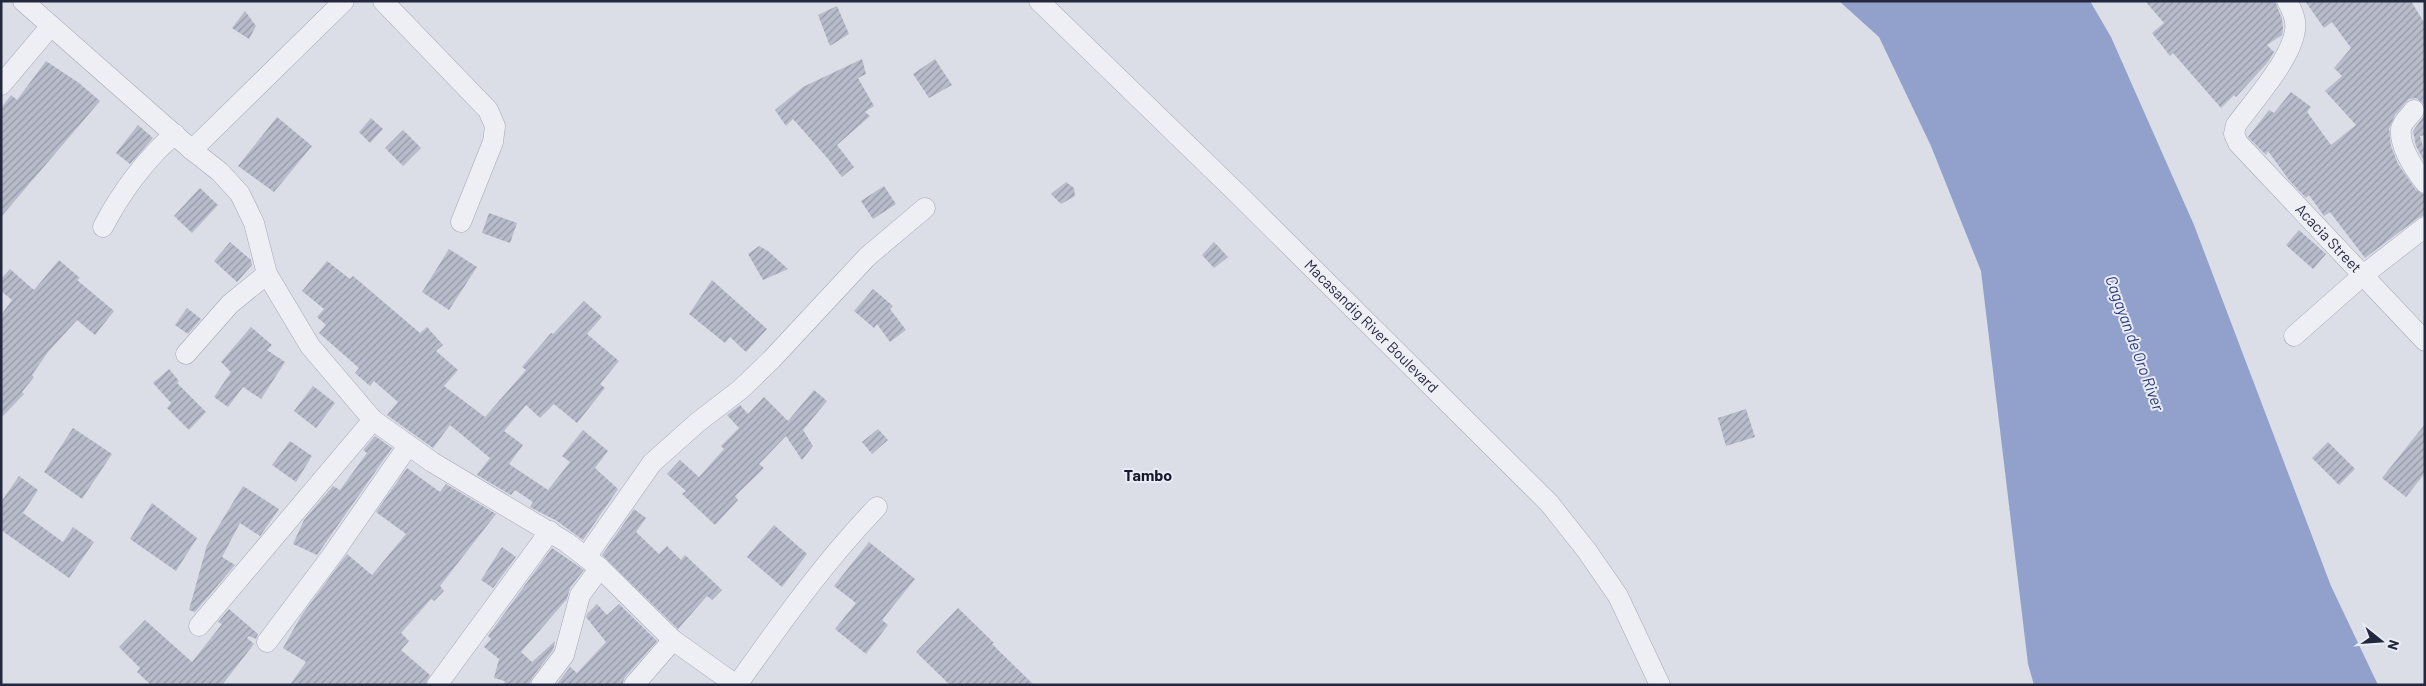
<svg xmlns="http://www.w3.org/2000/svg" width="2426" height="686" font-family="Barlow,sans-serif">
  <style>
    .water { fill: #92a1cb }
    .building { fill: url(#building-hatch) }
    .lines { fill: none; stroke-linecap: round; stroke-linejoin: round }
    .minor-casing { stroke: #a4a7b4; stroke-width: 21 }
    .minor { stroke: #eeeff5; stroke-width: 20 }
    .labels { text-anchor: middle; stroke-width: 4; stroke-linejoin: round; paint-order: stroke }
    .street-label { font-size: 15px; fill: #24283e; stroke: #eaecf5 }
    .water-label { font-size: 16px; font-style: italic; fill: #2a3b76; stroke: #eaecf5 }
    .neighbourhood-label { font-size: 16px; font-weight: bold; fill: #16192f; stroke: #eaecf5 }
  </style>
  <defs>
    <pattern id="building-hatch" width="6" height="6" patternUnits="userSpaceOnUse" patternTransform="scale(1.25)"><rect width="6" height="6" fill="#b8bbca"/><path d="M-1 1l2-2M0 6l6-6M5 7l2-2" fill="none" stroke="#9598a5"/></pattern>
  </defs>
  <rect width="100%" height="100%" fill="#dbdde7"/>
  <path class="water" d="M1839,1H2090L2111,37L2194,225L2331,586L2378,685H2034L2028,664L1981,271L1931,146L1879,37Z"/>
  <path class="building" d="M2145,1H2275L2282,19L2283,28L2282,35L2267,45L2274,52L2268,62L2236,97L2234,95L2221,108L2173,53L2170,56L2152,33L2164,23Z
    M2305,1H2411L2425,24V105L2416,98L2409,99L2395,115L2389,129L2391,146L2398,164L2416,190L2425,195V215L2418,218L2365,258L2330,212L2324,216L2309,195L2306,198L2289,180L2268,151L2266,155L2248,137L2269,110L2274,113L2291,92L2311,107L2307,112L2331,145L2356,125L2325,91L2342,76L2334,68L2351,48L2332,22L2324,28Z
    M837,6L849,34L830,46L818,15Z
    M245,11L256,26L249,39L232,28Z
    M862,59L866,74L858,78L874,106L865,112L870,116L837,145L854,167L842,177L829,160L793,119L786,126L775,110L803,87Z
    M935,59L952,85L929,98L913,74Z
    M46,61L79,83L100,101L1,217V108L11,95L17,100Z
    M2425,114V135L2420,136L2425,153L2424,161L2416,146L2413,131Z
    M277,117L312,146L274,192L238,166Z
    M371,118L383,129L370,143L359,132Z
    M138,125L153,138L130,164L116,153Z
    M403,130L421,148L403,166L385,148Z
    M1066,182L1074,188L1075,196L1061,204L1051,194Z
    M884,186L896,204L873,219L861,201Z
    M200,188L218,205L192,233L174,216Z
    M489,213L517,223L510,243L482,233Z
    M2299,230L2326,254L2313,269L2286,245Z
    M230,242L251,260L252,265L237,282L214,261Z
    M1214,242L1228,257L1214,268L1202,255Z
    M759,246L768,251L788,269L763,280L748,254Z
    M449,249L477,267L449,310L422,292Z
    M59,260L80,278L77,280L114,311L95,335L77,320L48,352L32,375L34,377L22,392L24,394L1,418V315L12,300L1,291V279L10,269L34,290Z
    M327,261L350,279L353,276L420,333L427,327L443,345L436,351L458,370L444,386L485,417L526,370L522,367L551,333L553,334L584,301L602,317L587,334L619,361L600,384L605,388L577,423L554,404L540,418L526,405L504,431L523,445L509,464L548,490L570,462L562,456L583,430L608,451L595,468L618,489L583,540L557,521L530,507L533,502L515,490L511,495L477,475L490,458L450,425L433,448L387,415L398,402L374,381L370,386L355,373L359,368L319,333L326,325L317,317L324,309L302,291Z
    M712,280L767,329L746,352L730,337L725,343L689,314Z
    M873,289L893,306L890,309L906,330L890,342L877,324L874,328L854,311Z
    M187,308L201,319L188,334L175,325Z
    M251,327L272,345L267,350L285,362L261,399L243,387L228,407L214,397L231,372L221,362Z
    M169,369L179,381L177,383L206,412L189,430L167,408L171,403L153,383Z
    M313,386L335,403L316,428L294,411Z
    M814,390L827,401L803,430L813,446L802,460L786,436L759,464L764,468L735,496L738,500L715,525L682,494L686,491L667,474L680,460L699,477L724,449L721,446L739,428L727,415L740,405L748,414L764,397L788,421Z
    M1746,409L1755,437L1726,446L1718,418Z
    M2425,424V473L2406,497L2382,478Z
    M73,428L112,454L82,499L44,472Z
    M878,429L888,440L872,454L862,442Z
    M375,436L392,448L317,555L293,544L304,520L333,486L340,490L367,453L363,450Z
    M290,441L312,456L296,482L272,465Z
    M2328,442L2355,469L2339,485L2312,458Z
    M407,468L440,492L446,484L496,514L440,586L444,591L434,601L431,599L401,633L409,641L401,650L430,675L425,685H290L306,662L283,648L301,616L347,554L372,575L406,534L376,512Z
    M19,476L38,490L23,513L63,542L73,527L94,542L69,578L1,530V502Z
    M243,486L279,509L260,536L240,523L222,557L235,565L195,612L189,610L207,545Z
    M152,503L197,538L176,571L130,539Z
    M634,509L646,518L636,532L659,554L667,546L681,560L685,555L722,590L712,600L707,596L678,629L602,555Z
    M774,525L807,554L782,587L747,557Z
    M869,542L915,579L882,620L888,625L866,654L835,629L856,603L834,586Z
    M502,547L516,557L493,588L481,580Z
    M552,548L584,570L570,588L567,599L521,652L532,662L555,641L553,650L532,678L529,685H504L505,681L494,678L499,659L484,647L491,639L488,636Z
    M597,604L607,615L619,604L657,641L625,677L622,685H556L570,667L577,673L606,642L586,617L588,613Z
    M958,608L994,643L992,644L1034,685H950L916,652Z
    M229,609L258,634L256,639L249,636L247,638L254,644L222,685H151L137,672L140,668L119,647L145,620L192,662L222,624L218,622Z"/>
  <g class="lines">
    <defs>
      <g id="minor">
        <path d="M23,1L192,150L220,172L240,194L254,223L267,274L310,346L373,420L432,462L566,542L600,568L673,640L736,685"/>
        <path d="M383,1L488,110L495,126L493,142L461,222"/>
        <path id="s1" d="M1039,1L1241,197L1549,503L1587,551L1618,596L1660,685"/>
        <path id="s2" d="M2287,1C2292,10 2297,20 2295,30C2292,58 2253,102 2236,125L2234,134L2238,143L2425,341"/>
        <path d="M1,85L50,27"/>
        <path d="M2414,110C2410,116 2402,122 2401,129C2399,147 2415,170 2425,183"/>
        <path d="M192,150L344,1"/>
        <path d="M103,227C120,194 146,158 175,134"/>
        <path d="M2294,336L2362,276L2425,227"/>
        <path d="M186,354L230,304L267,274"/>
        <path d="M586,557L652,463L698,422L741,389L772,359L867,257L925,208"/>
        <path d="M199,626L373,420"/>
        <path d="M267,642L333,554L408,446"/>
        <path d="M437,685L550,531"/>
        <path d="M541,685L564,655L580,595L600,568"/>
        <path d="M634,685L673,640"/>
        <path d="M737,685C781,623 824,562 877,507"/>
      </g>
    </defs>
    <use href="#minor" class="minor-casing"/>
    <use href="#minor" class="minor"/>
  </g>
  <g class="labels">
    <g class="street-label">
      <text dy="5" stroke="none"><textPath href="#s2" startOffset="294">Acacia Street</textPath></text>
      <text dy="5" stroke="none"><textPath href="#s1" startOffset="465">Macasandig River Boulevard</textPath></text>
    </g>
    <g class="water-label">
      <text transform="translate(2135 343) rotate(70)" y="6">Cagayan de Oro River</text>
    </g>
    <g class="neighbourhood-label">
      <text x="1148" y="481">Tambo</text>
    </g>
  </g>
  <rect width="2426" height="686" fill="none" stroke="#24283e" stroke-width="5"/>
  <g transform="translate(2381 641) rotate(107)" stroke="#eaecf5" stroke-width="4" paint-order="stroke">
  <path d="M0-4L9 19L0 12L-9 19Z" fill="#24283e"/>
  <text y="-8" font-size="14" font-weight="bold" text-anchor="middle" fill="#24283e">N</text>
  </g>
</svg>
